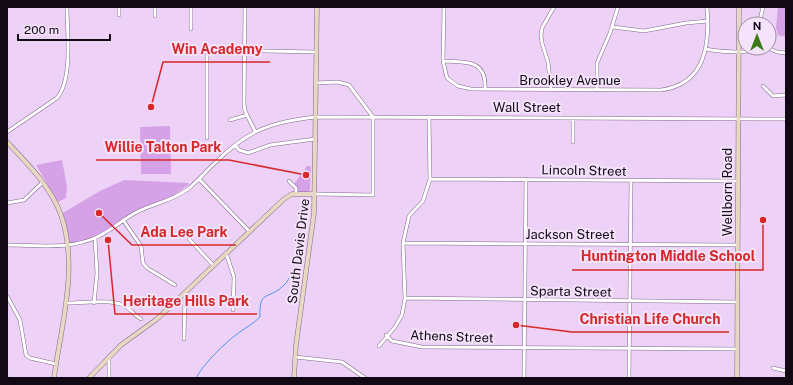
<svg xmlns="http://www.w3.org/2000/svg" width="793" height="385" font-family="'Public Sans',sans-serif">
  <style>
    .green { fill: #d6a2e7 }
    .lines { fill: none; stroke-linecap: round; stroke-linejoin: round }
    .stream { stroke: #5395f2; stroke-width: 1 }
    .street-casing { stroke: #81688a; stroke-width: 4 }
    .secondary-casing { stroke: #81688a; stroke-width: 5 }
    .street { stroke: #fff; stroke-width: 3 }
    .secondary { stroke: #e6d8c2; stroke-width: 4 }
    .labels { text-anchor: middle; stroke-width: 4; stroke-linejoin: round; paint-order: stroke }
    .street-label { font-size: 13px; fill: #120915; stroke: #f4e3fa }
    .leader { fill: none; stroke: #d62828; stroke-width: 1.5 }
    .callout-dot { fill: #d62828; stroke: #f4e3fa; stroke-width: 1.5 }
    .callout-label { font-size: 14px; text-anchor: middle; font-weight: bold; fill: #d62828; stroke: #f4e3fa; stroke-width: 4; stroke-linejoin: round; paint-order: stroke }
  </style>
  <rect width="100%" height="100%" fill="#eed1f7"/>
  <path class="green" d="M778,7H786V37L778,35L776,28Z
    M170,126L171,174H141L140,127Z
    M62,160L67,187L66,198L58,202L36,165Z
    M307,166H311L310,190L308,192H298L294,184Z
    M124,180L189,183L188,185L166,201L136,211L95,237L69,244L61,214L100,191Z"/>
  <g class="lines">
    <path class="stream" d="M7,371L8,378
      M196,378C204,363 224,344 237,334C245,328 253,324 260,317C259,290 267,300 282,287C287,283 290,277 293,271"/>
    <defs>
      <path id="street" d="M119,7V15
        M155,7V16
        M245,7L244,104L245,111L255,131
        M444,7L443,61L447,78L458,86L471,89L661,90C706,84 710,44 707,7
        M759,24L763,7
        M613,27L644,31L686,23L708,21
        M191,29V7
        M768,48L777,52L786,53
        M706,49C720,52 749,54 761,48
        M443,61C465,62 487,59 485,89
        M763,86L773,96L786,95
        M551,89L548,62L542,43L541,35L542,28L554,7
        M597,89V63L610,33L618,7
        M573,118V142
        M230,120L247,115
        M7,132L57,98C73,79 67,32 67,7
        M207,138V53L209,50L316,52
        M235,145L239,150L248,153L270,145L315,139
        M199,179L250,232
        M430,179L737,181
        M289,181L296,188V194
        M315,194L373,195V117L349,85L338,82L316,83
        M7,203L24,200L42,183
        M123,220L141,246L143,263L147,268L175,285
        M189,239L213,265
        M403,243L737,245
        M7,245C36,245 70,250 97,237C111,231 122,220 135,213C153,203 171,202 188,189C198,181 206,171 216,162C248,130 271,122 316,117L786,119
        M226,253L234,277L233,310
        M7,296L20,320L26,355L30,358L56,364
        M405,298L737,302
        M66,303C82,303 109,299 123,305C130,308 134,315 141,319
        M94,303L97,273L95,238
        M386,335L392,341L422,347L737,349
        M184,339L185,293
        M379,346L395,327L402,315L405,298L403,243L409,216L423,201L430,179L429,117
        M295,357L342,362L365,378
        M773,368L786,371
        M109,378V358
        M524,378L526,179
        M629,378L631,181"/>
      <path id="secondary" d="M7,142C27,163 51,187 61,215C79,267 61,326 54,378
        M89,378L121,345L157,319L284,199L292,194H315
        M294,378L296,345L314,213L317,7
        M737,378L739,7"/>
    </defs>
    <use href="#street" class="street-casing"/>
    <use href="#secondary" class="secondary-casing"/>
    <use href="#street" class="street"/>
    <use href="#secondary" class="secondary"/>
  </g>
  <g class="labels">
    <g class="street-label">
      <text x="570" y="85">Brookley Avenue</text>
      <text x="527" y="112">Wall Street</text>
      <text transform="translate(584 170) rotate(1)" y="5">Lincoln Street</text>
      <text transform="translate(727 192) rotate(-90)" y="5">Wellborn Road</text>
      <text x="570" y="239">Jackson Street</text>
      <text transform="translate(298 251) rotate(-83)" y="5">South Davis Drive</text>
      <text transform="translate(571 291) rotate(1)" y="5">Sparta Street</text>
      <text transform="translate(452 336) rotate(2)" y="5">Athens Street</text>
    </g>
  </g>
  <path class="leader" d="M151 107L163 62H270M306 175L229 160H96M99 213L132 245H236M763 220L763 270H572M108 240L115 314H257M516 325L572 332H729"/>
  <g class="callout-dot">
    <circle cx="151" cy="107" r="4"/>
    <circle cx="306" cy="175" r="4"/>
    <circle cx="99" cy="213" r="4"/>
    <circle cx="763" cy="220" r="4"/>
    <circle cx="108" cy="240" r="4"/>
    <circle cx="516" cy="325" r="4"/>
  </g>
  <g class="callout-label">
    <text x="217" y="54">Win Academy</text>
    <text x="163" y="152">Willie Talton Park</text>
    <text x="184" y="237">Ada Lee Park</text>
    <text x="668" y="261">Huntington Middle School</text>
    <text x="186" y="306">Heritage Hills Park</text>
    <text x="650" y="324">Christian Life Church</text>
  </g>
  <rect width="793" height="385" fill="none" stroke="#120915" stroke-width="16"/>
  <g transform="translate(757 36)"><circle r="19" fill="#f4e3fa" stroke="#9a8c9e"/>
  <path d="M0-3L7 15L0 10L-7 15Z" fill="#397917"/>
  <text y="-6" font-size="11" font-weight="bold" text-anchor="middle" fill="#120915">N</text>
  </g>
  <path d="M18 34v6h92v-6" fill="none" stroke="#120915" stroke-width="2"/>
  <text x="24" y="34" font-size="12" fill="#120915" stroke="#f4e3fa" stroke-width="3" paint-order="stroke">200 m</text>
</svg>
